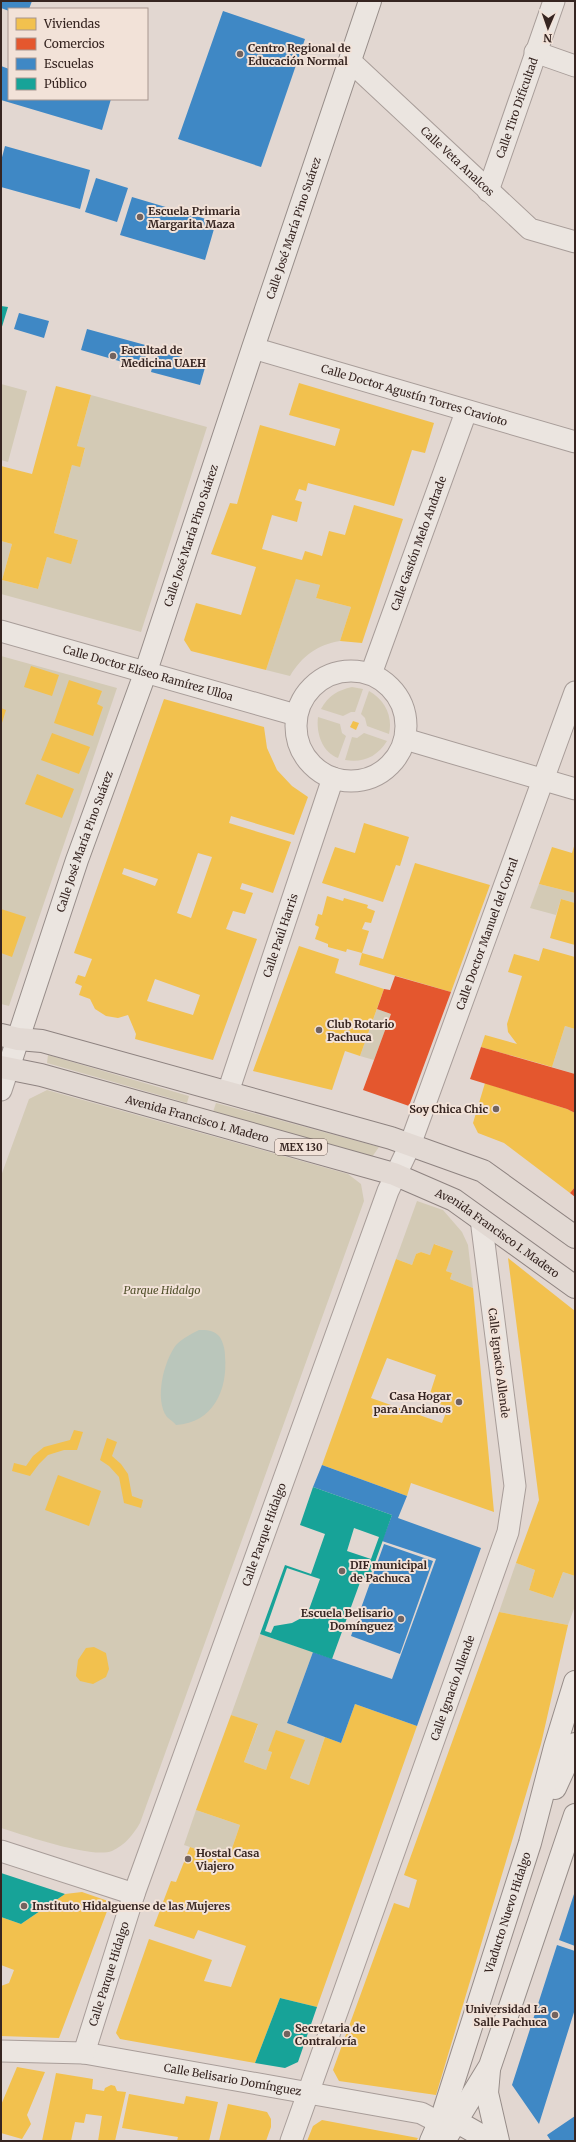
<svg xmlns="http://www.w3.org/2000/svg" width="576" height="2142" font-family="Merriweather,serif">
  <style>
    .green { fill: #d3cab5 }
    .water { fill: #bac6bb }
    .homes { fill: #f2c14e; fill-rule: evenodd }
    .shops { fill: #e4572e }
    .schools { fill: #3f88c5 }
    .public { fill: #17a398; fill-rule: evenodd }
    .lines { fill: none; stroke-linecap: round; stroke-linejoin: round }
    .street-casing { stroke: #a89d99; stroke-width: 23 }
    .secondary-casing { stroke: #978d89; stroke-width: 24 }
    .primary-casing { stroke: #8e8380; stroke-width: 24 }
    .street { stroke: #ebe5e0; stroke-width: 21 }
    .secondary { stroke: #ebe5e0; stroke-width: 22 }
    .primary { stroke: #e2d9d3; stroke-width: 22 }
    .poi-dot { fill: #72635f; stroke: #f2e2d8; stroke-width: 1.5 }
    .labels { text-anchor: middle; stroke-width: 4; stroke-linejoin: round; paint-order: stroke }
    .shield { fill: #f2e2d8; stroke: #6e5e58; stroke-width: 1 }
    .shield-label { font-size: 10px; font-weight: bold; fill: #362521 }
    .poi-label { font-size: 11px; font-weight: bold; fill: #362521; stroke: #f2e2d8; text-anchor: start }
    .street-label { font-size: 11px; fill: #362521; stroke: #f2e2d8 }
    .park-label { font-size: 11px; font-style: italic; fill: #504f2a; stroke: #f2e2d8 }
  </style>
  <rect width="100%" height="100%" fill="#e2d7d1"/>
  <path class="green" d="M1,384L27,391L8,462L1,460Z
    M91,395L207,427L141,632L1,594V541L12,544L2,580L38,589L47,557L71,563L78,540L54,533L72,465L80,466L85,449L77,446Z
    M296,578L320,585L316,598L351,607L340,641C317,645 302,656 290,676L266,670Z
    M1,656L117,688L9,1006L1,1004Z
    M352,687L363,689L355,712H351L343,716L321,709C328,696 338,690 352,687Z
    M369,691C385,700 393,716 389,734L367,726L365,718L361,714Z
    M318,717L340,724L342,733L346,736L338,758C322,752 316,733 318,717Z
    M364,733L387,741C377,757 363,763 345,760L352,737L357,738Z
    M539,884L575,893V903L561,899L556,915L530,908Z
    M377,1009L391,1014L374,1060L360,1056Z
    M565,1026L575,1029V1074L552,1067Z
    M48,1055L189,1096L187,1103L47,1063Z
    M47,1090L348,1174L361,1184L364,1201L140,1823C133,1835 125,1845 112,1851C92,1859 24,1835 1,1828V1176L29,1099Z
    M216,1103L379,1147L372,1157L213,1112Z
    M417,1201L443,1210L462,1232L468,1245L473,1288L450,1279L452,1273L446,1271L452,1251L435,1244L430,1255L421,1252L416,1254L412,1265L396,1259Z
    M516,1563L535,1570L529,1590L553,1598L563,1572L575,1576V1606L568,1625L499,1612Z
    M260,1634L313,1652L287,1723L325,1737L309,1785L290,1778L304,1740L276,1731L268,1751L272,1752L266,1770L244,1762L258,1725L231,1715Z
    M196,1810L240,1825L228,1860L184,1845Z"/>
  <path class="water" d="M199,1330C207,1330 213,1330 219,1336C223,1341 225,1350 225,1356C228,1390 213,1423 176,1425C174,1422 170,1420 167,1417C154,1399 164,1361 176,1345C183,1338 191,1334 199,1330Z"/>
  <path class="homes" d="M299,383L434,423L425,453L412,450L394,506L308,483L306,491L299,489L295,500L302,502L297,522L272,515L262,549L302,560L305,551L322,556L329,531L345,535L354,505L403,519L362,643L340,641L351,607L316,598L320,585L296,579L266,670L191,651L184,640L196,603L241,615L256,567L211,554L230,503L237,504L260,425L335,446L340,429L289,415Z
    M56,386L91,395L77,446L85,448L80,467L72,465L54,533L78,540L71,564L47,557L38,589L2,580L12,544L1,541V466L32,474Z
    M31,666L59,675L52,696L24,687Z
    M69,680L102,691L97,704L103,707L93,736L54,723Z
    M164,699L264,727L267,748L277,770L292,786L308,797L294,835L231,816L229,823L291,842L273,893L242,883L240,889L253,893L245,914L233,911L226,929L257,939L213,1060L135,1039L136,1034L128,1015L118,1018L106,1016L95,1009L90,999L79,995L82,986L75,983L78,975L85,977L92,959L74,953ZM198,853L212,857L191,918L177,913ZM124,868L158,879L155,886L122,874ZM155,979L200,995L193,1015L147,1001Z
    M1,708L6,710L1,726Z
    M353,721L359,723L356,730L350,727Z
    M52,733L90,747L79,774L41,760Z
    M37,774L74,789L62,818L25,804Z
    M364,823L409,837L400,866L396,865L383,902L322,883L335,847L355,853Z
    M575,843V893L539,884L552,847L572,853Z
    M415,863L490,885L451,992L359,965L362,953L383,959Z
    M327,896L343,901L344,898L368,905L367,908L375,911L371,923L365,922L362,929L369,931L362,953L347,949L346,952L328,947V944L315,939L319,927L315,925L318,914L322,915Z
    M561,899L575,903V945L550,938Z
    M1,909L26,917L12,957L1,953Z
    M299,946L339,959L335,973L384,989L360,1056L345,1051L332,1090L253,1071Z
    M543,948L575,957V1029L565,1026L552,1067L481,1047L485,1035L517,1044L508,1032L507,1024L522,976L508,972L514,954L539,961Z
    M485,1083L567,1109L575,1113V1187L570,1193L504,1143L478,1133L473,1123Z
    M434,1244L453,1251L446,1271L452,1273L450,1279L473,1288L494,1512L411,1483L407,1496L322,1465L396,1259L412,1265L416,1254L421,1252L430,1255ZM387,1358L436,1375L428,1400L448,1407L442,1423L371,1398Z
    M508,1258L575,1311V1576L563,1572L553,1598L529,1590L535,1570L516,1563L539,1500Z
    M74,1430L83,1432L77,1450H64L48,1455L39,1464L30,1476L12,1471L14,1463L26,1466L33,1456L44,1447L70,1440Z
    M107,1438L117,1442L112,1456L121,1464L128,1474L132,1496L143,1500L141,1508L124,1503L119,1477L109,1466L100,1460Z
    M58,1475L101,1491L89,1526L45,1510Z
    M499,1612L568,1625L541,1744L436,2095L339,2081L333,2070L394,1903L409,1908L417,1880L404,1875Z
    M94,1647L106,1653L109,1669L106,1677L93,1684L80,1681L76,1676L78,1660L86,1648Z
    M355,1704L417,1726L317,2007L280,1998L255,2063L120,2039L116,2033L149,1939L212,1960L204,1981L231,1987L246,1946L198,1930L194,1939L154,1926L171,1881L176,1882L190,1847L228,1860L240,1825L196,1810L231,1715L258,1724L244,1762L266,1770L272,1752L268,1751L276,1730L305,1740L290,1778L309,1785L325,1737L341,1743Z
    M82,1892L108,1901L109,1906L59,2038L1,2036V1986L9,1983L14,1970L1,1965V1917L21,1924L65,1894Z
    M17,2067L45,2072L27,2115L31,2124L22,2139L1,2133V2105Z
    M56,2073L93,2079L92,2089L104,2091L105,2088L111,2085L115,2086L117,2091L126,2092L115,2141H98L102,2116L86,2114L84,2123L75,2122L71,2141H42Z
    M129,2094L184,2104L186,2096L218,2102L209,2141H177L178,2137L122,2128Z
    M228,2104L267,2112L271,2119V2127L266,2141H219Z
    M322,2120L418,2138L416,2141H307L313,2126Z"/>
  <path class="shops" d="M395,976L451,992L409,1106L363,1090L391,1014L377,1009L384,989L390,990Z
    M481,1047L575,1074V1113L567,1109L470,1079Z
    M575,1187V1197L570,1193Z"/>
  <path class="schools" d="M1,1H32L29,9H9V11L1,8Z
    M223,11L305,39L261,167L178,139Z
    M1,66L9,69V99H111L102,130L1,100Z
    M5,146L90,170L80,209L1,187V161Z
    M96,178L128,188L117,222L85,212Z
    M132,197L216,222L205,260L120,235Z
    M19,313L49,321L44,338L14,329Z
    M87,329L149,346L143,368L81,350Z
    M157,350L206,364L200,385L151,372Z
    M322,1465L407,1496L398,1518L481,1548L417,1726L355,1704L341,1743L287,1723L313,1652L392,1679L436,1559L382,1541L392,1515L313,1487Z
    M384,1544L433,1561L400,1654L351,1636Z
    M575,1891V1946L559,1940Z
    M557,1945L575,1951V2009L539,2124L512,2085Z
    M575,2116V2141H551L547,2135Z"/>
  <path class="public" d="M1,306L8,307L1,330Z
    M313,1487L392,1515L369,1579L362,1577L332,1659L260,1634L285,1565L311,1574L325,1534L300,1525ZM354,1528L379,1537L371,1559L347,1551ZM287,1568L320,1579L307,1615L292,1623L274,1626L271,1633L265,1631Z
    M1,1873L65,1894L21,1924L1,1917Z
    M280,1998L317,2007L298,2062L285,2068L255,2063Z"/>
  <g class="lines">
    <defs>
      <g id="street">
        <path d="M535,52L575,66"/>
        <path id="s1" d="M350,61L530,229L575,242"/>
        <path id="s2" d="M488,191L554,1"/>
        <path id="s3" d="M253,348L575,442"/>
        <path id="s4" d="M1,631L296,715"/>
        <circle cx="351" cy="726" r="55"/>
        <path id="s5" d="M371,674L466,412"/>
        <path d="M405,739L575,789"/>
        <path d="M1,1090L8,1069"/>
        <path id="s6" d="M228,1092L333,778"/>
        <path d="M1,1851L134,1894"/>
        <path id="s7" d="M1,2051L84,2053L421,2113L440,2123"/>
        <path id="s8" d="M84,2053L134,1894L388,1191L410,1145L575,692"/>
        <path id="s9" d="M291,2141L508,1532L515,1486L481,1219"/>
      </g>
      <g id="secondary">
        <path id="s10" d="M8,1069L77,860L146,671L253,348L370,1"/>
        <path d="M555,1788L575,1744"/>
        <path d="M489,2070L487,2093L498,2141"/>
        <path d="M445,2115L491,2141"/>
        <path id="s11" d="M431,2141L443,2114L530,1843L555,1747L575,1682"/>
        <path d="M444,2141L490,2066L575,1815"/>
      </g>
      <g id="primary">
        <path d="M1,1035L18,1039L42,1041L391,1138L483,1171L575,1237"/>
        <path id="s12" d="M1,1067L41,1075L394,1174L454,1200L575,1287"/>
      </g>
    </defs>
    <use href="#street" class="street-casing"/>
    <use href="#secondary" class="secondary-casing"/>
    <use href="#primary" class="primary-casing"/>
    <use href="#street" class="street"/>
    <use href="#secondary" class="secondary"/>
    <use href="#primary" class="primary"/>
  </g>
  <g class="poi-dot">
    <circle cx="240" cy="54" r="4"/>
    <circle cx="140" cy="217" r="4"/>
    <circle cx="113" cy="356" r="4"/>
    <circle cx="319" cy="1030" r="4"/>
    <circle cx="496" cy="1109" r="4"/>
    <circle cx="459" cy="1402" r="4"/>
    <circle cx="342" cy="1571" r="4"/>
    <circle cx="401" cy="1619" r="4"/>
    <circle cx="188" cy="1859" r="4"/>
    <circle cx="24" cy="1906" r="4"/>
    <circle cx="555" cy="2015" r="4"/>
    <circle cx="287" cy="2034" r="4"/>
  </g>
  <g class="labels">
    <rect class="shield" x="275" y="1139" width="52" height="16" rx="3"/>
    <g class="shield-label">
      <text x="301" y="1151">MEX 130</text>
    </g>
    <g class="poi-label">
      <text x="248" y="52">Centro Regional de<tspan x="248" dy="13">Educación Normal</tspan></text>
      <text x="148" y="215">Escuela Primaria<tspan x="148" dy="13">Margarita Maza</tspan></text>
      <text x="121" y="354">Facultad de<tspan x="121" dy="13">Medicina UAEH</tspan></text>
      <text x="327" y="1028">Club Rotario<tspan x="327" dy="13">Pachuca</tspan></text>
      <text x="488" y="1113" text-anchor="end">Soy Chica Chic</text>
      <text x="451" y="1400" text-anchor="end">Casa Hogar<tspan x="451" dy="13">para Ancianos</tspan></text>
      <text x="350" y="1569">DIF municipal<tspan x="350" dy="13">de Pachuca</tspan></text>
      <text x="393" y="1617" text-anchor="end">Escuela Belisario<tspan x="393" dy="13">Domínguez</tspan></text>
      <text x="196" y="1857">Hostal Casa<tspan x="196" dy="13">Viajero</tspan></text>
      <text x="32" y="1910">Instituto Hidalguense de las Mujeres</text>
      <text x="547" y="2013" text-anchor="end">Universidad La<tspan x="547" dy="13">Salle Pachuca</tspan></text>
      <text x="295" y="2032">Secretaria de<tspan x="295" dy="13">Contraloría</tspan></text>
    </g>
    <g class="street-label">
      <text dy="4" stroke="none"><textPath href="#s2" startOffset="88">Calle Tiro Dificultad</textPath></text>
      <text dy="4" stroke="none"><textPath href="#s1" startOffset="147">Calle Veta Analcos</textPath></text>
      <text dy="4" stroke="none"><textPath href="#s10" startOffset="888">Calle José María Pino Suárez</textPath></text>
      <text dy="4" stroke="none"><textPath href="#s3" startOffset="168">Calle Doctor Agustín Torres Cravioto</textPath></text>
      <text dy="4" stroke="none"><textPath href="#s10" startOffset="564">Calle José María Pino Suárez</textPath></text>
      <text dy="4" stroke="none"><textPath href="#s5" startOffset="139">Calle Gastón Melo Andrade</textPath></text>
      <text dy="4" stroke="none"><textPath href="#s4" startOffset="153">Calle Doctor Elíseo Ramírez Ulloa</textPath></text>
      <text dy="4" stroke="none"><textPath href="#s10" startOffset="240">Calle José María Pino Suárez</textPath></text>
      <text dy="4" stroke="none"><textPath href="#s8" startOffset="1190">Calle Doctor Manuel del Corral</textPath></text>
      <text dy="4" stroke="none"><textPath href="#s6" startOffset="165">Calle Paúl Harris</textPath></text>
      <text dy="4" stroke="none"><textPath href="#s12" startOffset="203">Avenida Francisco I. Madero</textPath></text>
      <text dy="4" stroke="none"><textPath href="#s12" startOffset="527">Avenida Francisco I. Madero</textPath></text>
      <text transform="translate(499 1363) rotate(83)" y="4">Calle Ignacio Allende</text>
      <text dy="4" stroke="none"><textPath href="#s8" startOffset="549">Calle Parque Hidalgo</textPath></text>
      <text dy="4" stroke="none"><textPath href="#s9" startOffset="481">Calle Ignacio Allende</textPath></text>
      <text dy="4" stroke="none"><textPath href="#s11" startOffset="241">Viaducto Nuevo Hidalgo</textPath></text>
      <text dy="4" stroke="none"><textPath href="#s8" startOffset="83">Calle Parque Hidalgo</textPath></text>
      <text dy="4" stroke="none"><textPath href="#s7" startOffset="234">Calle Belisario Domínguez</textPath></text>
    </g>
    <g class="park-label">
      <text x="162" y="1294">Parque Hidalgo</text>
    </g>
  </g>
  <rect width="576" height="2142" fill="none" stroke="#362521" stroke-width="4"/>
  <rect x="8" y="8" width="140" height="92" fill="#f2e2d8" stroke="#a7968f"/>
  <rect x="16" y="18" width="20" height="12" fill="#f2c14e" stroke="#a7968f"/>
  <text x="44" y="28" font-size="12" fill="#362521">Viviendas</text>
  <rect x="16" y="38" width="20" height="12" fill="#e4572e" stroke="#a7968f"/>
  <text x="44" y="48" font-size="12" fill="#362521">Comercios</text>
  <rect x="16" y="58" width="20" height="12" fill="#3f88c5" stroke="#a7968f"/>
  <text x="44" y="68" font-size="12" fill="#362521">Escuelas</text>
  <rect x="16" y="78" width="20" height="12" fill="#17a398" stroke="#a7968f"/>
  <text x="44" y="88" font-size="12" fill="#362521">Público</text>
  <g transform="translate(548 28) rotate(182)" stroke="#f2e2d8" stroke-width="3" paint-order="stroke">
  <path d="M0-3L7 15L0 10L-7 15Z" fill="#362521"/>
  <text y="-6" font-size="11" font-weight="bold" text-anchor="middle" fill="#362521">N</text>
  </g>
</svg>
